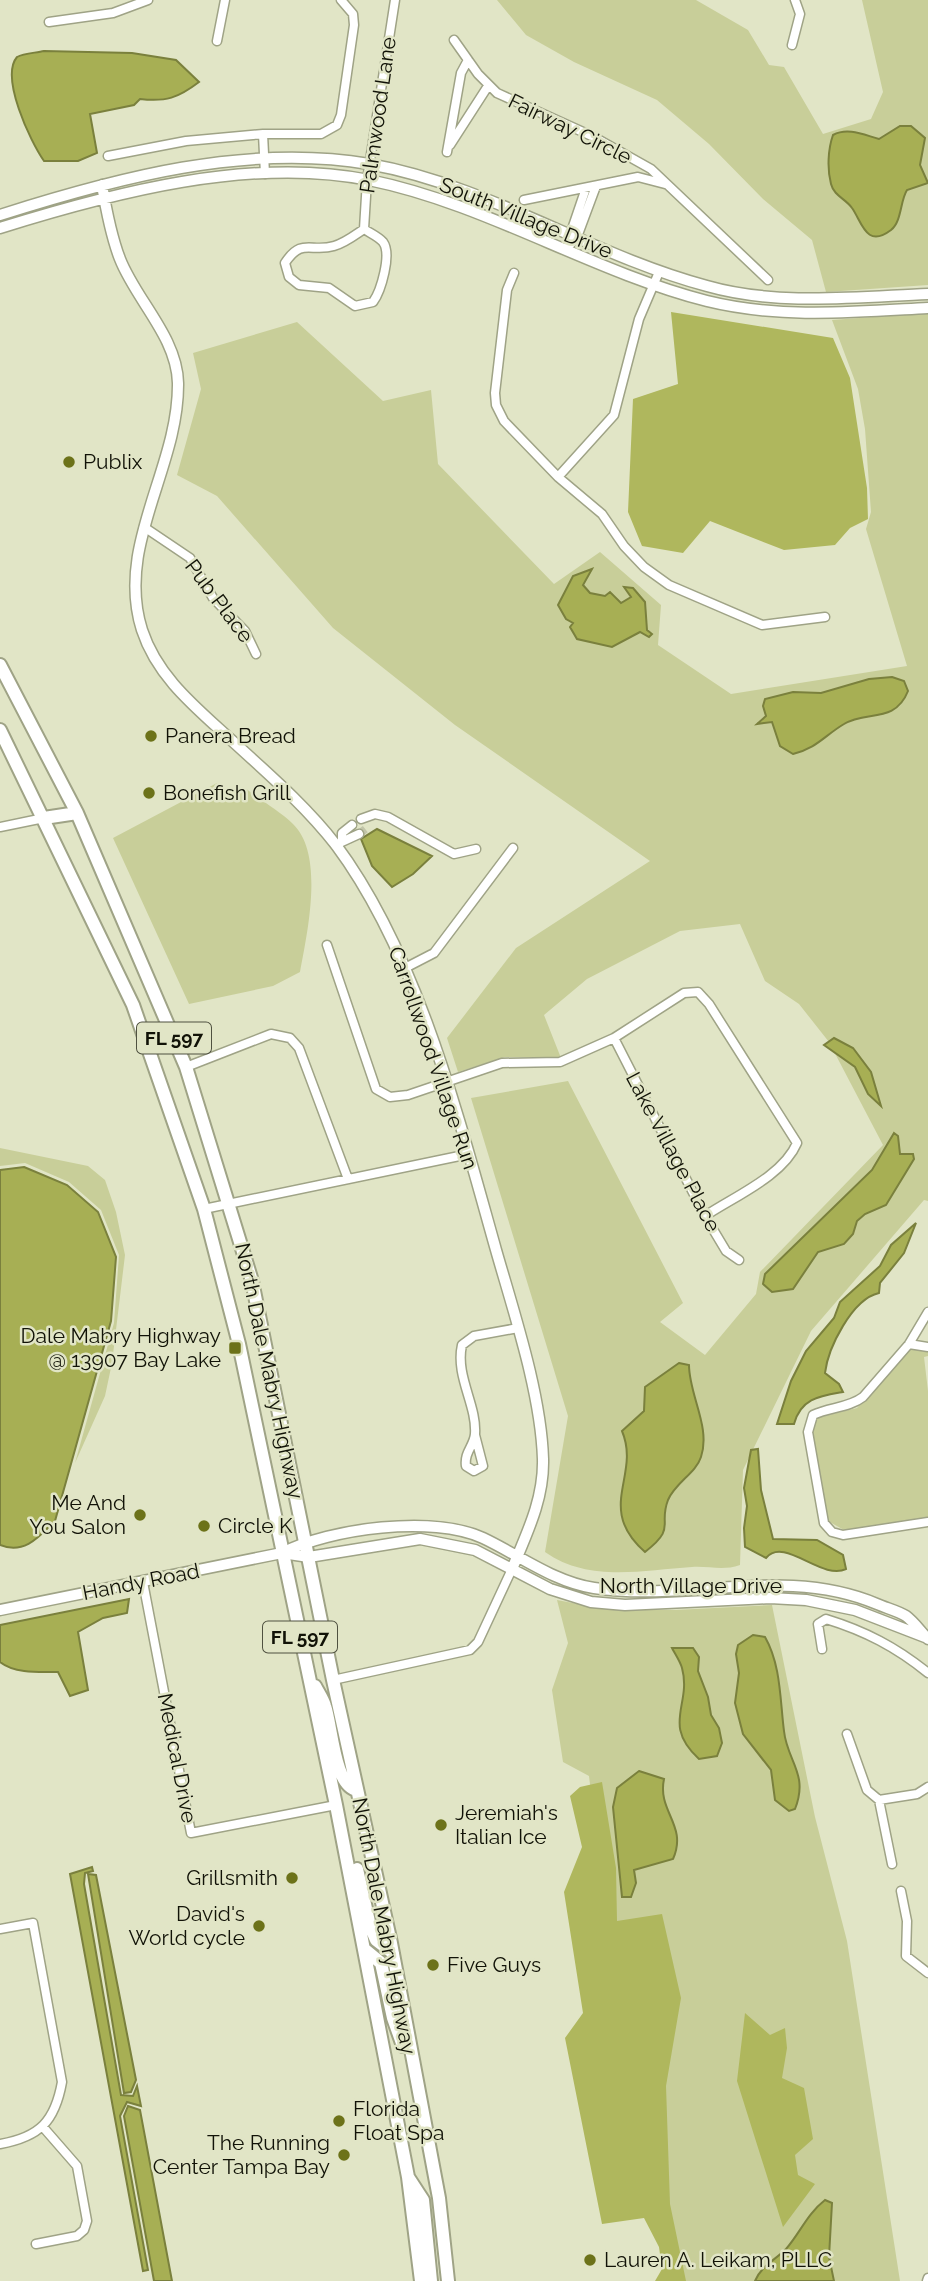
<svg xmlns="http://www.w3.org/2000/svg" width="928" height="2281" font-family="Raleway,sans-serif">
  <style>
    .green { fill: #c8ce99 }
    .forest { fill: #afb75d }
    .water { fill: #a7af54; stroke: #7a803d; stroke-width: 2 }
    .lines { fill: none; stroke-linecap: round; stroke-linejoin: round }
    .minor-tunnel { stroke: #c2c5a9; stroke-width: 8; stroke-dasharray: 8 4; stroke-linecap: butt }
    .minor-casing { stroke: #9fa386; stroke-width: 11 }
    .tertiary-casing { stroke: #9fa386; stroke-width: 13 }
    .primary-casing { stroke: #9fa386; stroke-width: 16 }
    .minor { stroke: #fff; stroke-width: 8 }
    .tertiary { stroke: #fff; stroke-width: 10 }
    .primary { stroke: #fff; stroke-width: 12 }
    .poi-dot { fill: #6c7219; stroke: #e1e5c6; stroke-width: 2.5 }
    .labels { text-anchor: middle; stroke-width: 5; stroke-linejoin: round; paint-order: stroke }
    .shield { fill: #e1e5c6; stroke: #4f5140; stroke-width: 2 }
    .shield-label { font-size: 19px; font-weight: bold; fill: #111207 }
    .street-label { font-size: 21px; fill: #111207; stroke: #e1e5c6 }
    .poi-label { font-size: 21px; fill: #111207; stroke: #e1e5c6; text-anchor: start }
  </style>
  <rect width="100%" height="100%" fill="#e1e5c6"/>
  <path class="green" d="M497,0H696L748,30L769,65L784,67L823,134L871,119L883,92L862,0H928V285L826,292L812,240L763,199L709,144L657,100L574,62L526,35Z
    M928,313V1201L924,1200L811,1331L743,1470L740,1565C723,1571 710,1566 692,1567C642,1570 589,1583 545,1552L568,1416L471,1098L568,1081L683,1303L660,1322L705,1355L756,1294L760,1272L883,1145L829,1042L799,1004L765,981L740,924L680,931L587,979L544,1015L561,1058L505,1057L458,1072L447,1038L516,948L650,861L455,725L333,628L217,496L177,475L201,389L193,353L297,322L383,401L431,390L438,464L554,584L600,552L661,605L658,645L731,694L907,666L866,529L871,512L865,429L858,389L832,320Z
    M217,783L236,796L245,788C260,800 280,811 293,824C325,855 307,933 300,972L273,986L189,1004L113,838Z
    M0,1148L88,1166L105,1180L116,1212L125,1255L112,1363L105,1396L75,1463L114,1323L119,1255L101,1210L69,1182L25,1163L0,1166Z
    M911,1349L928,1352V1356L924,1357L928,1391V1517L844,1530L828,1521L812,1433L816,1418L857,1408Z
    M557,1600L604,1609L675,1610L772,1605L815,1817L847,1941L900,2281H668L599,1860L589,1776L563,1762L552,1690L568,1643Z"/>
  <path class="forest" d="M671,312L833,338L850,378L867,488L868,519L850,528L835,545L784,550L710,521L683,553L642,546L628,512L633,399L678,384Z
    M602,1782L616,1868L617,1921L662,1914L681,1998L666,2086L670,2204L686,2281H655L662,2269L659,2247L644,2218L602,2224L565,2038L583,2013L564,1892L582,1847L570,1796L580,1787Z
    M745,2013L770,2035L785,2028L787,2048L782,2078L804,2088L813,2139L795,2155L798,2175L815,2184L783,2227L737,2081Z"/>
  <path class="water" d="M44,51L132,53L176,60L199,82C178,98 166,102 140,99L134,105L90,114L97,153L78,161H44C30,141 0,77 17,57C24,53 36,53 44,51Z
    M900,126H911L925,138L920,165L928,183L907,190C900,201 902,221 891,230C866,249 862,222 852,208C846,199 834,196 831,184C827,169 828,149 833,135C848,127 864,135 879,139Z
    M592,569L583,585L590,593L605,596L610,592L621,603L631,597L624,587L633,588L645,602L647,630L652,634L649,637L640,632L612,647L577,639L570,627L573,623L566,619L558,605L573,576Z
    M892,677L904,681L908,691C895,724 866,710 844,724C824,736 817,748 793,754L780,746L772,722L757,724L766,716L763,706L765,699L793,692L821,693L869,679Z
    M377,829L432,856L413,874L392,887L372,866L361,839Z
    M834,1038L853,1048L871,1072L881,1106L868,1094L855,1067L824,1045Z
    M894,1133L898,1136L900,1154H913L914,1159L886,1205L865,1214L857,1221L853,1234L844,1244L818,1252L793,1289L772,1292L763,1284L765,1274L872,1170Z
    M24,1167L67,1185L98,1212L116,1257L111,1321L55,1521C39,1537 24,1555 0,1545V1170Z
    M916,1223L904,1253L880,1283L879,1293C852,1299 828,1348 825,1373L839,1384L843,1392C820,1396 801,1398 794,1424H777L791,1381L806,1351L834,1318L840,1302L880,1266L891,1245Z
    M679,1363L689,1365C689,1395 711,1427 701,1457C696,1473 675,1483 668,1500C658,1526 677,1527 645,1552C595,1508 641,1476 622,1431L644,1411L645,1387Z
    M758,1449L761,1490L773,1539L817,1540L843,1555L846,1569C822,1581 784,1536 766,1558L745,1547L744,1528L747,1506L744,1488L751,1450Z
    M129,1599L127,1613L103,1618L78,1632L88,1690L70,1696L58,1672C40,1672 15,1674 0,1662V1625Z
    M753,1635L765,1637C781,1665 780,1700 784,1731C787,1761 809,1774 795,1809L789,1811L775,1800L771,1770L743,1734L735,1703L739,1673L736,1654L738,1645Z
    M672,1648H693L699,1657L698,1671L708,1697L711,1715L719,1728L722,1743L717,1756L699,1759C661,1724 692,1705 682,1668C680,1661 675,1654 672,1648Z
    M639,1771L664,1779C657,1812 688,1825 673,1859L634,1870L636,1883L631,1897H622L613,1807L617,1788Z
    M92,1867L93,1871L85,1873L84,1884L121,2095L133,2096L137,2086L141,2106L127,2102L120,2116L148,2270L143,2271L70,1874Z
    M88,1874L96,1875L136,2080L131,2092L124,2093Z
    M128,2106L140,2110L172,2281H154L124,2116Z
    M825,2200L832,2203L829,2257L834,2281H755C762,2265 774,2261 786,2249C800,2233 807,2214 825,2200Z"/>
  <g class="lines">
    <path class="minor-tunnel" d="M359,834L368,827"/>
    <defs>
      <path id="minor" d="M49,22L113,13L148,0
        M454,40L478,74L497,93L594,137L651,169L768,280
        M217,41L225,0
        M792,45L800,14L795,0
        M263,134L265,174
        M450,145L488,86
        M447,152L461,73L468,60
        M108,156L186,141L263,134H321L337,125L341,115L354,25L353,14L341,0
        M524,200L638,177L665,184
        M364,229C370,233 379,237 383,242C392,254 381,291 373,302L355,306L329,288L299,285L289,277L285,263C302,237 311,253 334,246C345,243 355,235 364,229Z
        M364,229L367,180L395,0
        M569,238L586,188
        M566,249L577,237L596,186
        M514,273L507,290L495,393L496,405L504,421L558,477L602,514L624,546L644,567L669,585L762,625L825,617
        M558,477L614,415L639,319L659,272
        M144,527L190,558L213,598L245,631L256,654
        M361,819L375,814L388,817L454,854L476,849
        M0,827L44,818
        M342,841V833L352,825
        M335,845L359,834
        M327,945L376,1089L390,1097L408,1095L502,1063L560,1062L614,1038L684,993L698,992L709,1004L797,1143C783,1176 735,1196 705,1216
        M405,968L434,953L513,848
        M614,1038L705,1216L726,1251L739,1260
        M186,1067L271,1034L290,1038L299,1048L348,1179
        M204,1209L469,1154
        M928,1312L909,1344L863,1397C849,1408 829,1407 813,1415L808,1432L824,1523L832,1532L843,1535L928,1522
        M909,1344L928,1347
        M475,1435L483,1466L474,1471L466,1466C464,1452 474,1446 475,1434C477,1405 455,1376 462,1345L474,1336L518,1328
        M143,1582L191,1833L336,1805
        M822,1649L818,1624L826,1619C865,1631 896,1647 928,1673
        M333,1680L470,1650L478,1642L512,1569
        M847,1734L867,1790L879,1800L892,1864
        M879,1800L917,1794L928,1787
        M901,1891L907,1921L906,1956L928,1973
        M0,1929L33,1923L62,2082C55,2121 40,2137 0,2144
        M36,2244L77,2236L84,2230L87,2221L77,2166L43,2127
        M927,2281L928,2278"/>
      <path id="tertiary" d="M102,185C106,209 111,236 120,259C136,300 177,337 178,383C179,468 115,545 142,630C157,676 194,706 228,737C265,771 305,805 336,845C418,955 459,1119 496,1250C514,1313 541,1394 543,1459C544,1499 527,1533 512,1569
        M0,215C116,178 247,143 369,164C488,185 591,255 707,286C777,306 856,297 928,294
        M0,228C112,193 251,156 369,180C487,204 590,271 707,301C780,319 854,312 928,308
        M282,1553L309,1557L420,1539L475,1550L550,1589L591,1602L625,1605L770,1598L806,1600L855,1610L925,1637
        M0,1610L282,1553C331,1528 432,1515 483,1538C519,1555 554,1582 594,1588C688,1602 785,1565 877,1604C886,1608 898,1611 906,1616C914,1622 921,1632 928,1639"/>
      <path id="primary" d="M0,665L77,813L186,1067L252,1281L333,1680L391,1943L439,2198L448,2281
        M0,730L133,1005L204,1209L239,1344L336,1805L408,2177L421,2281
        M44,818L77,813
        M315,1686C318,1692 323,1699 325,1706C332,1726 334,1786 357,1790
        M357,1869L370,1926L376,1940L393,1953
        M364,1949L381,1963L393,2018L403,2046
        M408,2177L423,2200L431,2281"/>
    </defs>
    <use href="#minor" class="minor-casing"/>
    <use href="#tertiary" class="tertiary-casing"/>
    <use href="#primary" class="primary-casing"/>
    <use href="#minor" class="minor"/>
    <use href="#tertiary" class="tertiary"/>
    <use href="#primary" class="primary"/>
  </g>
  <g class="poi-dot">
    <circle cx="69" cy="462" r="7"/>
    <circle cx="151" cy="736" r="7"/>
    <circle cx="149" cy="793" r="7"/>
    <rect x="228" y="1341" width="14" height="14" rx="3.5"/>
    <circle cx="140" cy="1515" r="7"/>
    <circle cx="204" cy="1526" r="7"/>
    <circle cx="441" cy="1825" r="7"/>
    <circle cx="292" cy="1878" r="7"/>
    <circle cx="259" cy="1926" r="7"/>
    <circle cx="433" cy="1965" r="7"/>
    <circle cx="339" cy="2121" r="7"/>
    <circle cx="344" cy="2155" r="7"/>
    <circle cx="590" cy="2260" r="7"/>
  </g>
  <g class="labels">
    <g class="shield">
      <rect x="137" y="1022.5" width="74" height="31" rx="5"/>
      <rect x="263" y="1621.5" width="74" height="31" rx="5"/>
    </g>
    <g class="shield-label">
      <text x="174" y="1045">FL 597</text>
      <text x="300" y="1644">FL 597</text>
    </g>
    <g class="street-label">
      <text transform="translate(378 115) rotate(-82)" y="7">Palmwood Lane</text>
      <text transform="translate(570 129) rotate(26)" y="7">Fairway Circle</text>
      <text transform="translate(526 218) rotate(22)" y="7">South Village Drive</text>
      <text transform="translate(219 601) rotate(53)" y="7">Pub Place</text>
      <text transform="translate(433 1058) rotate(71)" y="7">Carrollwood Village Run</text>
      <text transform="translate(673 1152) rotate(62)" y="7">Lake Village Place</text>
      <text transform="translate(269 1371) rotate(78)" y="7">North Dale Mabry Highway</text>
      <text transform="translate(141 1582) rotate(-11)" y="7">Handy Road</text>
      <text x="691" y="1593">North Village Drive</text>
      <text transform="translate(177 1758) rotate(79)" y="7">Medical Drive</text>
      <text transform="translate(384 1926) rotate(79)" y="7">North Dale Mabry Highway</text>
    </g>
    <g class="poi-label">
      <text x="83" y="469">Publix</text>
      <text x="165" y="743">Panera Bread</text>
      <text x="163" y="800">Bonefish Grill</text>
      <text x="221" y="1343" text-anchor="end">Dale Mabry Highway<tspan x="221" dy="24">@ 13907 Bay Lake</tspan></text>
      <text x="126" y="1510" text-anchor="end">Me And<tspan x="126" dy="24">You Salon</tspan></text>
      <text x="218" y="1533">Circle K</text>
      <text x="455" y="1820">Jeremiah's<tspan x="455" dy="24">Italian Ice</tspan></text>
      <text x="278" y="1885" text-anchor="end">Grillsmith</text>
      <text x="245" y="1921" text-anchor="end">David's<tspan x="245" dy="24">World cycle</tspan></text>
      <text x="447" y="1972">Five Guys</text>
      <text x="353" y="2116">Florida<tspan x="353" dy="24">Float Spa</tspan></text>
      <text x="330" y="2150" text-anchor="end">The Running<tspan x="330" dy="24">Center Tampa Bay</tspan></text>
      <text x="604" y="2267">Lauren A. Leikam, PLLC</text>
    </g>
  </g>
</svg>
